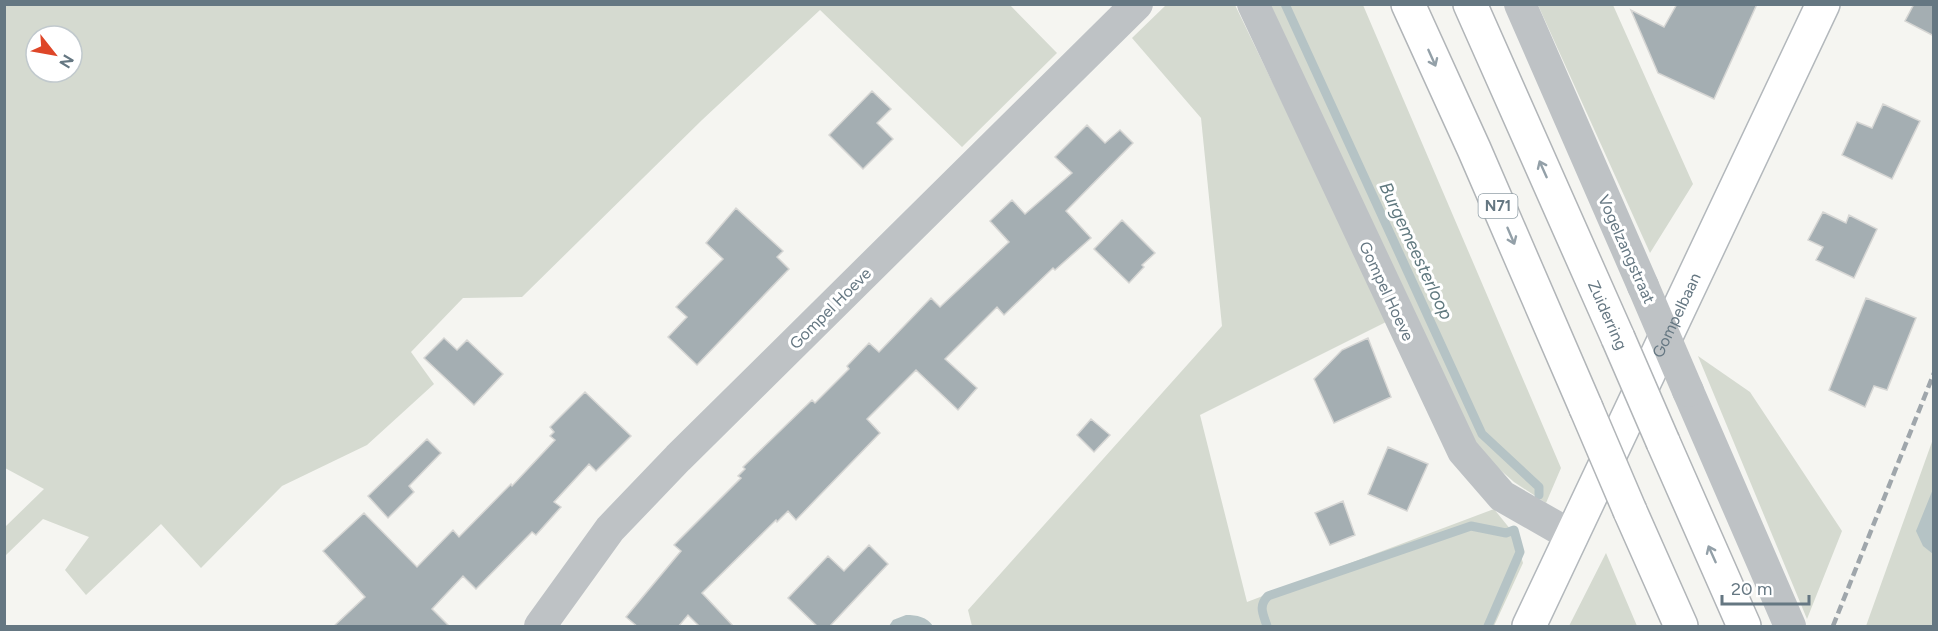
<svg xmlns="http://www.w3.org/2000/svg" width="1938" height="631" font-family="Figtree,sans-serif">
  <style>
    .green { fill: #d5dad0; fill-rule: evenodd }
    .water { fill: #b5c3c5 }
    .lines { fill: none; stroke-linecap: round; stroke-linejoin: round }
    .stream { stroke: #b5c3c5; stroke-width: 9 }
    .building { fill: #a4aeb2; stroke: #d6d6d4; stroke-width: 1.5 }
    .secondary-casing { stroke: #b3b8bc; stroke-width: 36 }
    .highway-casing { stroke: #b1b5b8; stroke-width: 36 }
    .street { stroke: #bec2c5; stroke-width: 32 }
    .secondary { stroke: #fff; stroke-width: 33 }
    .highway { stroke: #fff; stroke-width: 33 }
    .rail { stroke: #9fa6ab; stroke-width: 4.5; stroke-dasharray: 9 4.5; stroke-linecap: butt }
    .highway-bridge-casing { stroke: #b1b5b8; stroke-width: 36; stroke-linecap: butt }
    .street-bridge { stroke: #bec2c5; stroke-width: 32 }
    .highway-bridge { stroke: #fff; stroke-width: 33 }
    .oneway { stroke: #93a0a8 }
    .labels { text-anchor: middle; stroke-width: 6; stroke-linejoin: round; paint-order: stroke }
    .shield { fill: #fff; stroke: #93a0a8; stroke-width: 1.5 }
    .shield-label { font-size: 15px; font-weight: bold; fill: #657782 }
    .street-label { font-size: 16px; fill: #657782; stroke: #fff }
    .water-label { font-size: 18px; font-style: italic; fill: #60797f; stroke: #fff }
  </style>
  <rect width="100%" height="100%" fill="#f5f5f1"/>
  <path class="green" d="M1009,4L1057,53L962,147L820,10L702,120L522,297L463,298L411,352L434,384L367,445L282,486L201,568L161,524L86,595L65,570L89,537L43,519L5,556V527L44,489L5,468V5ZM36,36H72V72H36Z
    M1166,5H1235L1388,321L1200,415L1247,602L1494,509L1515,535L1523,563L1494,626H972L968,610L1222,326L1201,118L1132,38Z
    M1269,5H1363L1561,468L1546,503L1514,482L1481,453L1465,427Z
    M1538,5H1613L1693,184L1650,253Z
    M1698,356L1750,392L1842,531L1807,619Z
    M1933,439V626H1866Z
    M1606,553L1637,626H1569Z"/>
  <path class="water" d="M1933,489L1934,554H1933L1923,546L1916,531Z
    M906,615C917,615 927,617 933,626H889L893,620Z"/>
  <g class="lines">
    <path class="stream" d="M1285,4L1482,434L1539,487V495
      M1267,626C1263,614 1258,606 1268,596L1471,526L1506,533L1514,530L1520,552L1488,626"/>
  </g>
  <path class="building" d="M1677,4H1757L1714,99L1658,73L1631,10L1664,27Z
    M1914,4H1934V36L1905,21Z
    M872,91L891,109L877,123L893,139L863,169L829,135Z
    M1883,104L1920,121L1892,179L1842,155L1857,122L1872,128Z
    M1087,125L1105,143L1120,130L1133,143L1066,211L1091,238L1055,270L1053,268L1004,315L997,307L945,359L977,388L958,410L916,370L867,419L880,433L819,496L796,520L788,511L777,522L776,520L702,593L734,627H700L688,615L678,627H638L626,617L681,551L674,545L741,478L738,476L745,469L743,467L812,400L815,403L849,369L847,366L869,343L879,352L931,298L940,307L1009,242L990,221L1012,200L1025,214L1072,173L1055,157Z
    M736,208L783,251L777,257L789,269L697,365L668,337L687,317L676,307L723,259L706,243Z
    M1823,212L1846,223L1849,215L1877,229L1854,278L1816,260L1823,247L1808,240Z
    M1122,220L1155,253L1142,265L1144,267L1129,283L1094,249Z
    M1866,298L1916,318L1887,390L1874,386L1865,407L1829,390Z
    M444,338L457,350L467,340L503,374L474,405L424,358Z
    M1368,338L1391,397L1334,423L1314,379L1342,350Z
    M585,392L631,436L596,471L589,464L554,502L561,507L536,535L532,532L476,589L463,576L432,609L450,627H333L365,597L323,551L364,513L417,567L453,530L459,537L511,484L512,486L555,440L550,436L554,432L550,427Z
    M1091,419L1110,435L1094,452L1077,435Z
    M427,439L441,453L409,486L414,492L388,518L368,496Z
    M1388,447L1428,464L1407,511L1368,494Z
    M1343,501L1355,535L1330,545L1315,513Z
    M869,545L888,564L829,627H818L788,598L828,556L844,571Z"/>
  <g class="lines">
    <defs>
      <g id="secondary">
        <path id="s1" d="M1529,626L1823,4"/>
      </g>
      <path id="highway" d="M1408,4L1474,149L1586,408
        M1470,4L1618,338
        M1663,442L1744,626
        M1630,511L1681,626"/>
    </defs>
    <use href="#secondary" class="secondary-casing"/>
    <use href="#highway" class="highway-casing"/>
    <path class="street" d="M1253,4L1463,451L1502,496L1572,536
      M1520,4L1643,286
      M1688,391L1790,626
      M540,626L610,529L678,458L1137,4"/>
    <use href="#secondary" class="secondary"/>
    <use href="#highway" class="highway"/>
    <path class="rail" d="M1833,626L1934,373"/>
    <defs>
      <path id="highway-bridge" d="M1618,338L1663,442
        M1586,408L1630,511"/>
    </defs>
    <use href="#highway-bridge" class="highway-bridge-casing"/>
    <path class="street-bridge" d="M1643,286L1688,391"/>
    <use href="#highway-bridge" class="highway-bridge"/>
  </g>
  <defs><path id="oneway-shaft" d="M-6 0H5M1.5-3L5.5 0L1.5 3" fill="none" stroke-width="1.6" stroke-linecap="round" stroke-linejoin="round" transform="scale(1.5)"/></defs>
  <g class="oneway">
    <use href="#oneway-shaft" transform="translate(1432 58) rotate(66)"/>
    <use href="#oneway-shaft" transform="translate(1543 169) rotate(-114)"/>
    <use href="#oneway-shaft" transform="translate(1511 236) rotate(67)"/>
    <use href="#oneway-shaft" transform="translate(1712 554) rotate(-114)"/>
  </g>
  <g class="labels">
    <rect class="shield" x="1478.5" y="194" width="39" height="24" rx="4.5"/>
    <g class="shield-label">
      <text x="1498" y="211">N71</text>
    </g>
    <g class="street-label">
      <text transform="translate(1627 249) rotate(66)" y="6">Vogelzangstraat</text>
      <text transform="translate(1387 291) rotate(65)" y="6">Gompel Hoeve</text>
      <text transform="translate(830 308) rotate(-45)" y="6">Gompel Hoeve</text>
      <text transform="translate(1608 315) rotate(66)" y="6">Zuiderring</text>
      <text dy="6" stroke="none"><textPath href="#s1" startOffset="344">Gompelbaan</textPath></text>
    </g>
    <g class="water-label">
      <text transform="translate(1416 251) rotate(65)" y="6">Burgemeesterloop</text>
    </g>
  </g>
  <rect width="1938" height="631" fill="none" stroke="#657782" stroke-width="12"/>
  <g transform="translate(54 54) rotate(121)"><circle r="28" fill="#ffffff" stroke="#c1c9cd" stroke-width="1.5"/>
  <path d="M0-4.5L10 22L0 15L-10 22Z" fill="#de4628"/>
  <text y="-9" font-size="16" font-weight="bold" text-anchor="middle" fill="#657782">N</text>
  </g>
  <path d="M1722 595v9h87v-9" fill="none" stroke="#657782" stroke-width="3"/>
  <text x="1731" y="595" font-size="18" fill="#657782" stroke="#ffffff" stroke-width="4.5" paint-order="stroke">20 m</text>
</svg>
